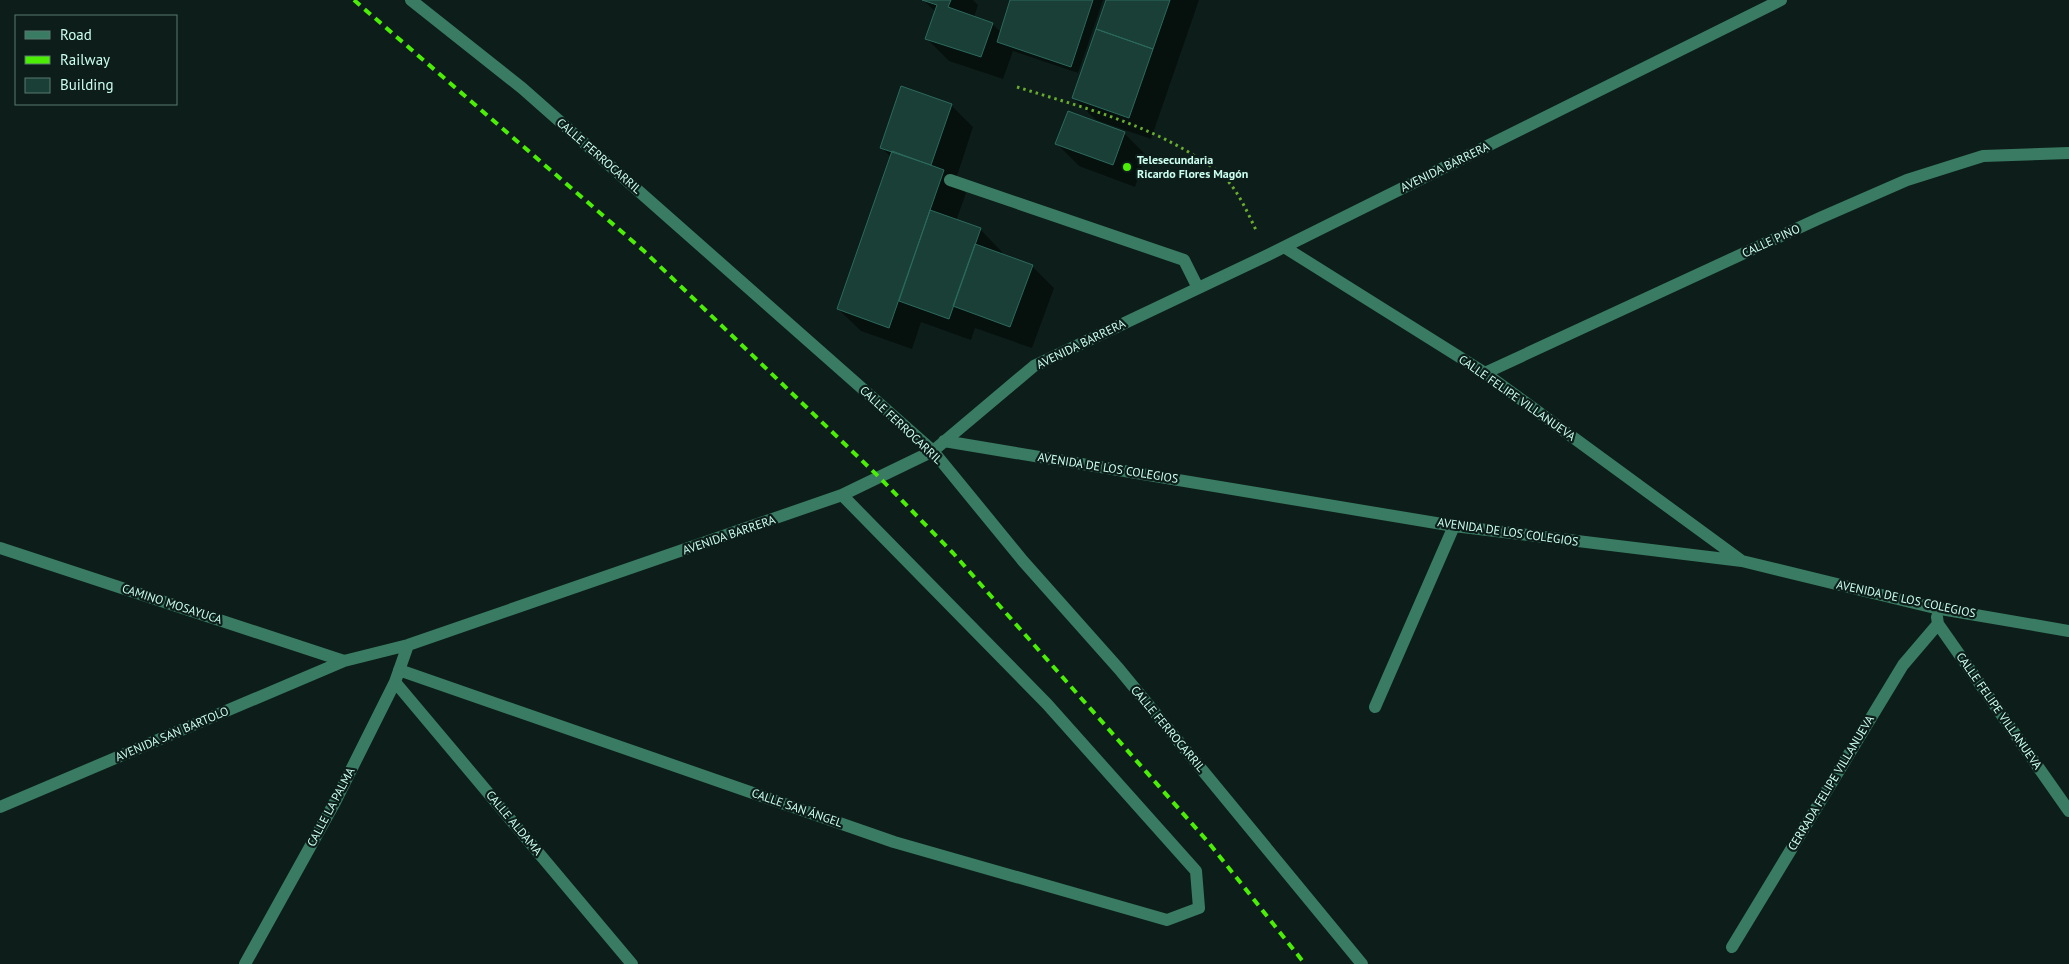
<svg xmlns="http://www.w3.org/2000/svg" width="2069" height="964" font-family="'PT Sans',sans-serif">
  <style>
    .shadow { fill: #0007 }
    .building { fill: #193f37; stroke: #2c6a5d }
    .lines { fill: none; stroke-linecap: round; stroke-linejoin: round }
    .path { stroke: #6aac30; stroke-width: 3; stroke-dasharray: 2.5 4; stroke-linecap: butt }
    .minor { stroke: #397c63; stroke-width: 12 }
    .rail { stroke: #4cee06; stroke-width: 4; stroke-dasharray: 8 6; stroke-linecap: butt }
    .poi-dot { fill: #4cee06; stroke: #0d1e1a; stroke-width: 2 }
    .labels { text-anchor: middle; stroke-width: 4.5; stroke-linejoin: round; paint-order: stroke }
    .street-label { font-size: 12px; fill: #cbfeef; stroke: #0d1e1a }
    .poi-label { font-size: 12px; font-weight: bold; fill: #cbfeef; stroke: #0d1e1a; text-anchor: start }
  </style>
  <rect width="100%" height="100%" fill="#0d1e1a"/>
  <path class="shadow" d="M923,0H973L978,5L974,17L992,24L1001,32L1012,0H1103L1078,73L1013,51L1003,79L949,61L927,39L936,12Z
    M1107,0H1199L1151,139L1096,120L1073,98Z
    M951,105L973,127L955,182L966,193L956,221L980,229L1002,252L1001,255L1032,266L1054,288L1032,348L975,328L971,340L921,322L912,349L861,331L838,309L891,157L881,147Z
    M1124,133L1146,155L1135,187L1079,166L1057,144Z"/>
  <path class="building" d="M922,0H951L948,7L993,23L981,57L925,39L937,5Z
    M1010,0H1093L1071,67L997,42Z
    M1106,0H1170L1153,49L1096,29Z
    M1096,29L1153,49L1129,118L1072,98Z
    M901,86L952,104L931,165L880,148Z
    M1068,111L1125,132L1113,165L1055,144Z
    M892,151L944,170L889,328L837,309Z
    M930,210L981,228L949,319L899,301Z
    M975,244L1033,265L1010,327L953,306Z"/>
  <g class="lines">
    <path class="path" d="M1017,87C1078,106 1141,122 1195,156C1206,163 1218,170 1226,179C1240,194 1248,214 1257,232"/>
    <path class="minor" d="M411,0L522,88L933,451L1023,561L1119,669L1362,964
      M950,180L1184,260L1198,288
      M1284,247L1485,373L1742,561
      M1485,373L1820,218L1907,180L1983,156L2069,153
      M944,441L1454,526L1742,561L1935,608L2069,631
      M0,548L344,661
      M1937,617L1938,624L2069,811
      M399,670L894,842L1167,920L1199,908L1196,871L1047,704L842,495
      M395,682L632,964
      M1375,707L1454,526
      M0,807L344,661L408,645L842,495L933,451L1034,366L1268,255L1781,0
      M1732,947L1903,665L1938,624
      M245,964L335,802L395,682L408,645"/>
    <path class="rail" d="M354,0L644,251L880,478L953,553L1209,843L1305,964"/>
  </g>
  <circle class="poi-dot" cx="1127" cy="167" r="5"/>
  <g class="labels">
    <g class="street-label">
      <text transform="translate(599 156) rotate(41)" y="4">CALLE FERROCARRIL</text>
      <text transform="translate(1445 167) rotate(-26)" y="4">AVENIDA BARRERA</text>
      <text transform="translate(1771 241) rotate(-25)" y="4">CALLE PINO</text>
      <text transform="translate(1081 344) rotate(-26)" y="4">AVENIDA BARRERA</text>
      <text transform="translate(1517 398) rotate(35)" y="4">CALLE FELIPE VILLANUEVA</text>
      <text transform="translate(901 425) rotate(43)" y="4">CALLE FERROCARRIL</text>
      <text transform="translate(1108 468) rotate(9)" y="4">AVENIDA DE LOS COLEGIOS</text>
      <text transform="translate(1508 532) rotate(8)" y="4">AVENIDA DE LOS COLEGIOS</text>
      <text transform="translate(729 535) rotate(-19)" y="4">AVENIDA BARRERA</text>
      <text transform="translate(1906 599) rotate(12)" y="4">AVENIDA DE LOS COLEGIOS</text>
      <text transform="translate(172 604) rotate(18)" y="4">CAMINO MOSAYUCA</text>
      <text transform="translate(1999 711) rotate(55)" y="4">CALLE FELIPE VILLANUEVA</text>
      <text transform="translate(1168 729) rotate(50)" y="4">CALLE FERROCARRIL</text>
      <text transform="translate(172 734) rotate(-23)" y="4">AVENIDA SAN BARTOLO</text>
      <text transform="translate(1831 783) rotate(-59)" y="4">CERRADA FELIPE VILLANUEVA</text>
      <text transform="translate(331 807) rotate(-62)" y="4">CALLE LA PALMA</text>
      <text transform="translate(797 808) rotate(19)" y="4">CALLE SAN ÁNGEL</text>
      <text transform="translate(514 823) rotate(50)" y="4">CALLE ALDAMA</text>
    </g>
    <g class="poi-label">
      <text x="1137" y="164">Telesecundaria<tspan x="1137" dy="14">Ricardo Flores Magón</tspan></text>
    </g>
  </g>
  <rect x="15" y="15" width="162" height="90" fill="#0d1e1a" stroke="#59786f"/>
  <rect x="25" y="31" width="25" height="8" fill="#397c63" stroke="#59786f"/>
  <text x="60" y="40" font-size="15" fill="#cbfeef">Road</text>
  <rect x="25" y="56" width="25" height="8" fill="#4cee06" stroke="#59786f"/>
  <text x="60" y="65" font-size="15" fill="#cbfeef">Railway</text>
  <rect x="25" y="78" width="25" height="15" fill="#193f37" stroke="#59786f"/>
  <text x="60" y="90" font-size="15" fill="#cbfeef">Building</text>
</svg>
